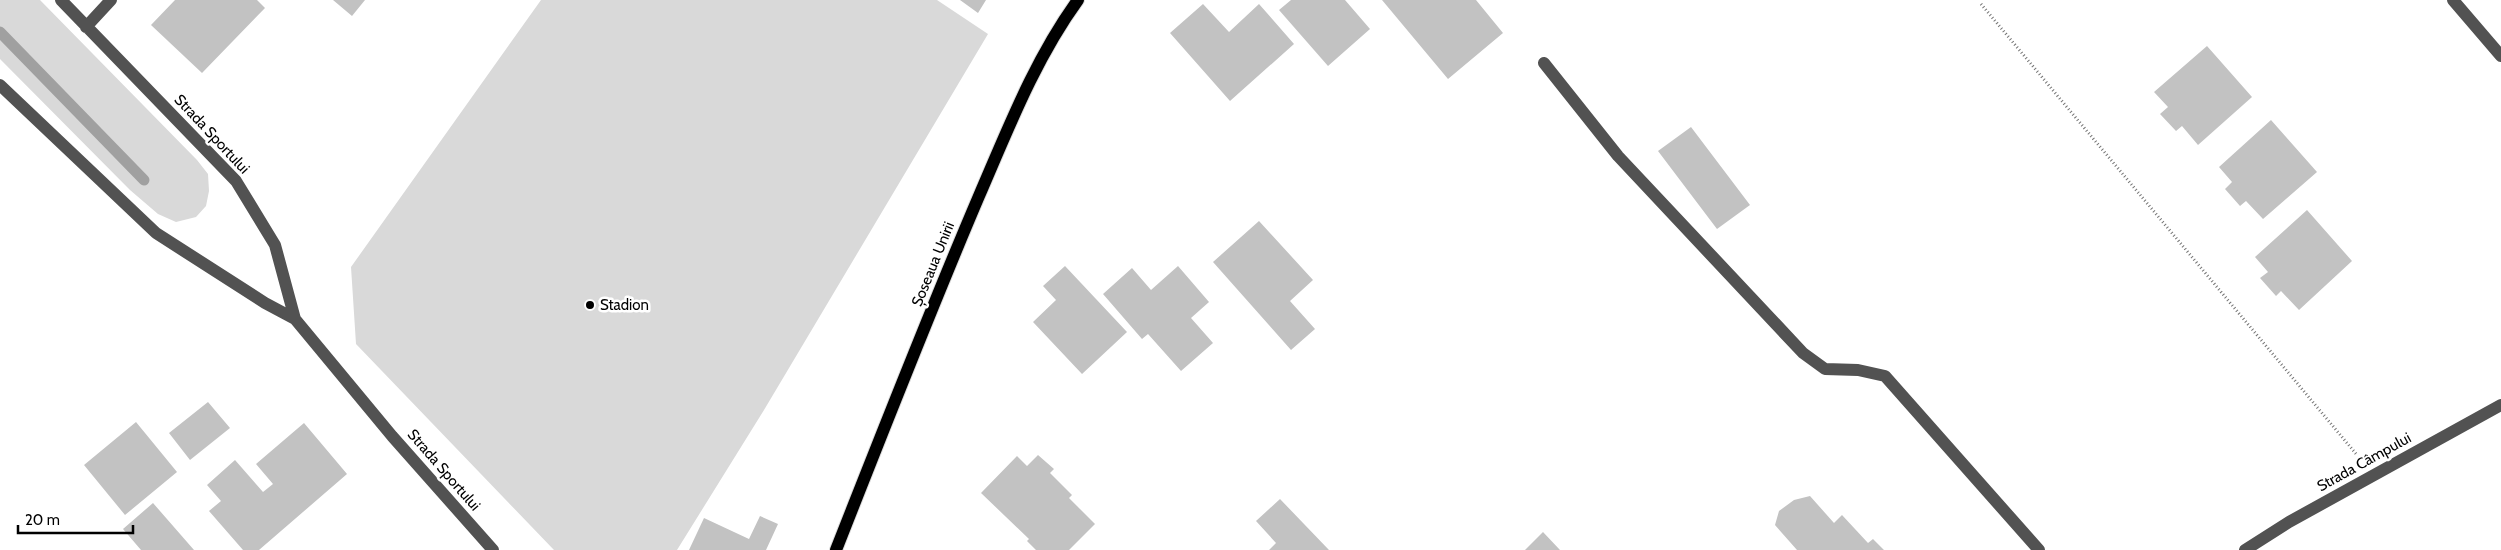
<svg xmlns="http://www.w3.org/2000/svg" width="2501" height="550" font-family="Cabin,sans-serif">
  <style>
    .green { fill: #d9d9d9 }
    .lines { fill: none; stroke-linecap: round; stroke-linejoin: round }
    .stream { stroke: #a0a0a0; stroke-width: 11 }
    .building { fill: #c2c2c2 }
    .major-casing { stroke: #dbdbdb; stroke-width: 14 }
    .path { stroke: #747474; stroke-width: 3; stroke-dasharray: 1 2.5; stroke-linecap: butt }
    .minor { stroke: #525252; stroke-width: 12 }
    .major { stroke: #000; stroke-width: 12 }
    .poi-dot { fill: #000; stroke: #fff; stroke-width: 2 }
    .labels { text-anchor: middle; stroke-width: 5; stroke-linejoin: round; paint-order: stroke }
    .street-label { font-size: 15px; fill: #000; stroke: #fff }
    .poi-label { font-size: 15px; fill: #000; stroke: #fff; text-anchor: start }
  </style>
  <rect width="100%" height="100%" fill="#fff"/>
  <path class="green" d="M0,0H40L197,160L208,174L209,191L206,206L196,217L176,222L158,214L130,190L0,59Z
    M541,0H937L988,34L764,410L677,550H554L356,344L351,267Z"/>
  <g class="lines">
    <path class="stream" d="M0,32L144,180"/>
  </g>
  <path class="building" d="M175,0H257L265,8L202,73L151,25Z
    M333,0H365L352,16Z
    M960,0H986L978,13Z
    M1291,0H1345L1370,29L1328,66L1279,10Z
    M1382,0H1476L1503,33L1448,79Z
    M1203,4L1229,32L1259,4L1294,44L1230,101L1170,33Z
    M2207,46L2252,97L2198,145L2182,126L2176,131L2160,114L2168,107L2154,92Z
    M2271,120L2317,172L2263,219L2246,201L2240,206L2225,189L2232,182L2219,167Z
    M1691,127L1750,205L1717,229L1658,151Z
    M2307,210L2352,261L2299,310L2281,291L2276,296L2260,278L2268,272L2255,257Z
    M1259,221L1313,280L1290,301L1315,329L1291,350L1213,262Z
    M1065,266L1127,332L1082,374L1033,322L1056,300L1043,286Z
    M1178,266L1209,302L1191,318L1213,343L1181,371L1148,334L1142,339L1103,294L1132,268L1151,290Z
    M208,402L230,428L190,460L169,433Z
    M136,422L177,472L125,515L84,465Z
    M304,423L347,474L259,550H243L209,511L221,501L207,485L235,460L263,492L273,484L256,464Z
    M1038,455L1054,469L1050,473L1072,495L1069,498L1095,524L1069,550H1036L1027,541L1029,539L981,493L1017,456L1027,466Z
    M1810,496L1834,523L1842,515L1868,543L1873,539L1884,550H1797L1775,525L1779,511L1794,500Z
    M1280,499L1329,550H1269L1276,543L1256,521Z
    M153,503L194,550H141L123,529Z
    M760,516L778,524L766,550H689L704,518L749,539Z
    M1543,532L1560,550H1525Z"/>
  <g class="lines">
    <defs>
      <path id="major" d="M836,550C883,431 929,313 979,196C1008,129 1035,59 1078,0"/>
    </defs>
    <use href="#major" class="major-casing"/>
    <path class="path" d="M1981,4L2357,455"/>
    <path class="minor" d="M61,0L236,181L275,245L295,319
      M2453,0L2501,56
      M86,27L111,0
      M1544,63L1618,156L1803,353L1825,369L1858,370L1885,376L2039,550
      M0,85L156,233L265,303L295,319L392,436L493,550
      M2245,550L2289,522L2501,405"/>
    <use href="#major" class="major"/>
  </g>
  <circle class="poi-dot" cx="590" cy="305" r="5"/>
  <g class="labels">
    <g class="street-label">
      <text transform="translate(212 134) rotate(47)" y="5">Strada Sportului</text>
      <text transform="translate(933 264) rotate(-68)" y="5">Șoseaua Unirii</text>
      <text transform="translate(2364 462) rotate(-29)" y="5">Strada Câmpului</text>
      <text transform="translate(444 470) rotate(49)" y="5">Strada Sportului</text>
    </g>
    <g class="poi-label">
      <text x="600" y="310">Stadion</text>
    </g>
  </g>
  <path d="M18 525v8h115v-8" fill="none" stroke="#000000" stroke-width="2.5"/>
  <text x="25" y="525" font-size="15" fill="#000000" stroke="#ffffff" stroke-width="4" paint-order="stroke">20 m</text>
</svg>
